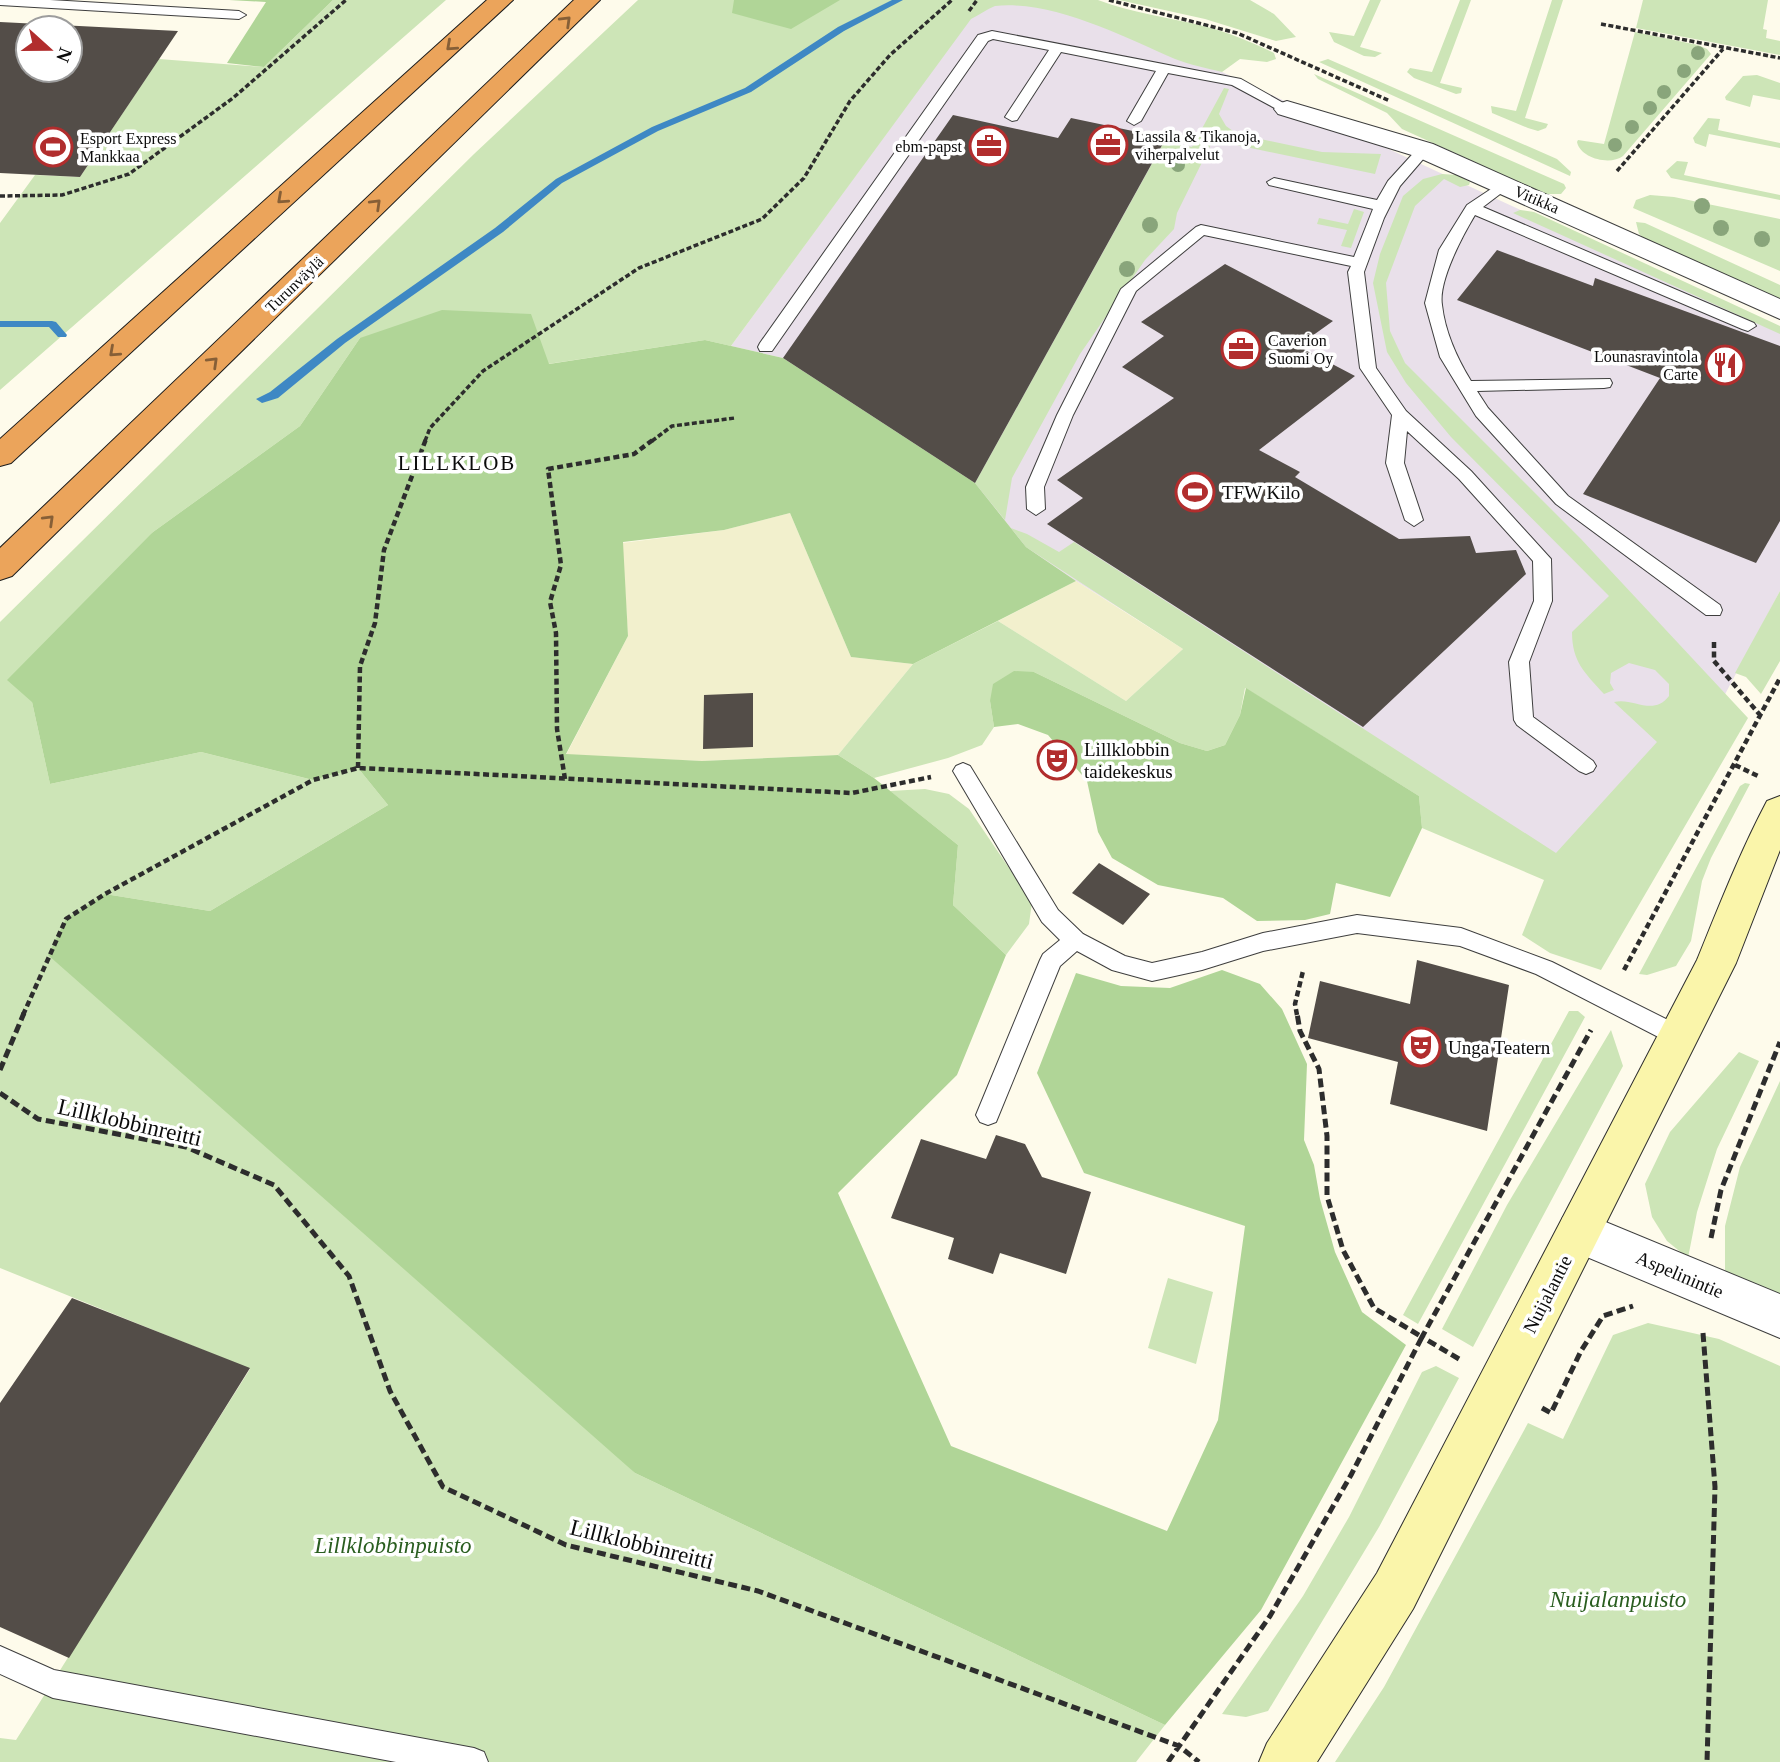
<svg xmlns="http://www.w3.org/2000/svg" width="1780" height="1762" font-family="'Times New Roman',serif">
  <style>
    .industrial { fill: #e9e0ea }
    .farmland { fill: #f2f0cd }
    .green { fill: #cde5b7 }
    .forest { fill: #b0d597 }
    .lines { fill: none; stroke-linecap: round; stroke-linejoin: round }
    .stream { fill: #3e88c4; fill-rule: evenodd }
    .building { fill: #534d48; fill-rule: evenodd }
    .service-casing { stroke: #3e3e3e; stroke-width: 2 }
    .minor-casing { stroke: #3e3e3e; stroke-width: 2 }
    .secondary-casing { stroke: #2d2d2d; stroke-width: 2 }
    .motorway-casing { stroke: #1c1c1c; stroke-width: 2 }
    .path-far2 { stroke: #2d2d2d; stroke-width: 3.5; stroke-dasharray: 5 2.5; stroke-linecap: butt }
    .path-far1 { stroke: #2d2d2d; stroke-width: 4.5; stroke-dasharray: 6 3.5; stroke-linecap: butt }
    .path { stroke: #2d2d2d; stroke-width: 5; stroke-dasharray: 9 4.5; stroke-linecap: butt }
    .service { fill: #fff; fill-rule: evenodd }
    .minor { fill: #fff; fill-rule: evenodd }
    .secondary { fill: #faf5aa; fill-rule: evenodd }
    .motorway { fill: #eba45b; fill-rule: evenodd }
    .tree { fill: #89a57b }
    .oneway { stroke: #865f37 }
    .labels { text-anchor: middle; stroke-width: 7; stroke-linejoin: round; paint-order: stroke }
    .far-poi-label { font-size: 16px; fill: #0b0b0b; stroke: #fff; text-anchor: start }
    .far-street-label { font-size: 16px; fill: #0b0b0b; stroke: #fff }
    .poi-label { font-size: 19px; fill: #0b0b0b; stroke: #fff; text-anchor: start }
    .street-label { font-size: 19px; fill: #0b0b0b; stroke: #fff }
    .neighbourhood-label { font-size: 21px; letter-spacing: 2px; fill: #0b0b0b; stroke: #fff }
    .near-street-label { font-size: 23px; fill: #0b0b0b; stroke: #fff }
    .near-park-label { font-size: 23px; font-style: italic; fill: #2a5e20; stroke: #fff }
  </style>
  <rect width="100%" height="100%" fill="#fefbeb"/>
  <path class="industrial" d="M984,0H1074L1222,72L1780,330V591L1608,914L1076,581L1026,547L975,483L783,358L731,346Z"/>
  <path class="farmland" d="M790,513L851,657L913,664L838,755L702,761L566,755L628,636L622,543L724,530Z
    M1076,581L1183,649L1126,701L998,621Z"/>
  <path class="green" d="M333,0H446L0,390V223L35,175L80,177L159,59L264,67Z
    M638,0H1098C1132,13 1167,17 1203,26C1228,32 1251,42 1274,53L1276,59L1267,62L1240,59L1222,72C1207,68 1190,65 1175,59C1124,37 1053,0 995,6C987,9 979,15 971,19L731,346L705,340L548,364L360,338L300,426L153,532L32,702L50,784L201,752L313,780L358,768L388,805L210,911L105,894L635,1473L1165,1725L1136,1762H0V1738L16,1740L250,1369L0,1268V622L474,154Z
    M1119,0H1250L1274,14L1296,37L1276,41L1205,19Z
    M1370,0H1381L1360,47L1382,53L1375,57L1364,56L1334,42L1329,32L1354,36Z
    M1460,0H1471L1440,83L1462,88L1461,93L1456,94L1414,78L1407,72L1410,68L1432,72Z
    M1552,0H1563L1525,118L1548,124L1546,128L1538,131L1528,128L1492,113L1491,106L1516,111Z
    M1643,0H1768L1763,29L1767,30L1766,38L1780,41V55L1636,28Z
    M1635,32L1698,45L1707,49L1711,54L1623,156C1610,166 1580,158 1577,142L1578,140L1604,144Z
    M1328,59L1557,159L1571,172L1570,176L1319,62Z
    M1314,74L1564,184L1566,188L1561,194H1545L1402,129L1387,113L1318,79Z
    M1757,75L1780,83V100L1753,95L1750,107L1726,100L1725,97L1743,76Z
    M1224,88L1229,89L1219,114L1226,126L1237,134L1322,152L1381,154L1375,174L1213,140L1177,213L1174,229L1145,260L1080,354L1012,478L1005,520L975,483L1164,142L1192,147Z
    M1708,118L1720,119L1718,130L1780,143V148L1709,134L1706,147L1695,143L1693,138Z
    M1677,161L1688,162L1684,175L1780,195V200L1671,178L1666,171Z
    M1442,174L1457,175L1470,182L1469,185L1460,187L1444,179L1415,206L1386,283L1390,331L1405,363L1581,539L1748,718L1601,970L1550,953L1522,935L1544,880L1422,828L1419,796L1245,688L1240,715L1225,745L1207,751L1180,743L1034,672L990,701L994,727L982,745L948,758L874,778L838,755L913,664L998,621L1126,701L1183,649L1026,547L1011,528L1027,534L1059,552L1074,542L1556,853L1657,742L1614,702C1633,697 1653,717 1669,696V684L1655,670L1629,663L1611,673L1610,683L1614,690L1604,694C1585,673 1572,662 1572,632L1609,596L1451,437L1406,383L1387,352L1373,283L1380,254L1403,196L1423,179Z
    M1650,195L1674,197L1780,219V271L1633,208L1636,200Z
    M1354,209L1364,212L1351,248L1341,246L1347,230L1317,224L1319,218L1348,224Z
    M1520,210L1534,212L1780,326V334L1513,213Z
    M1636,222L1645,223L1780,285V303L1652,245L1639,234Z
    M1780,591V661L1761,694L1746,677L1735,673Z
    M1745,783L1750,784L1711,858L1702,881L1691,941L1676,966L1647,975L1639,974L1740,786Z
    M925,789L949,794L969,809L1032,902L1029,924L1006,955L953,905L958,845L890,791Z
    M1569,1011H1578L1585,1017L1418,1324L1403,1315Z
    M1611,1030L1623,1066L1473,1347L1442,1329L1507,1205Z
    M1739,1052L1759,1061L1717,1149L1697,1212L1688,1258L1667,1241L1652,1217L1645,1184L1670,1132Z
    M1780,1081V1296L1725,1275V1226L1740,1167Z
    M1168,1278L1213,1292L1196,1364L1148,1348Z
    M1648,1323L1719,1339L1780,1366V1762H1335L1384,1687L1528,1423L1563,1439L1613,1335Z
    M1436,1366L1459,1378L1379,1527L1268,1711L1246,1717L1222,1714L1303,1596L1349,1517L1422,1372Z"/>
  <path class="forest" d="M229,0H333L264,67L227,63L266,2Z
    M734,0H840L791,29L732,13Z
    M442,310L531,314L549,364L705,340L783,358L975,483L1026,547L1076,581L913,664L851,657L790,513L724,530L623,542L628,636L566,754L702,761L838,755L874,778L958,845L953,905L1006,955L957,1075L838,1193L951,1446L1167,1531L1218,1420L1245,1226L1084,1173L1037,1073L1076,973L1121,986L1170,988L1222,970L1260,984L1282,1009L1307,1064L1304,1140L1314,1165L1320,1199L1335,1252L1362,1312L1406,1345L1261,1610L1165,1725L635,1473L48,955L66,919L105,894L210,911L388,805L358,768L313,780L201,752L50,784L32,702L7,680L153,532L300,426L360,338Z
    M1014,671L1034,672L1180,743L1207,751L1225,745L1240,715L1246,688L1419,796L1422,828L1390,897L1336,883L1330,914L1305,920L1257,921L1223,898L1158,885L1112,858L1098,832L1087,781L1048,735L1018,724L994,727L990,701L993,684Z"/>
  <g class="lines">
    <path class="stream" d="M892,0H903L844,31L751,92L658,131L562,183L503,232L345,343L278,398L262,403L256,399L270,392L337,339L495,228L556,179L652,127L745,88L838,27Z
      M0,321H52L56,322L67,335L66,337H58L49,327H0Z"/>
  </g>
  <path class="building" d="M0,22L178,31L80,177L0,173ZM28,28H70V70H28Z
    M953,115L1058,138L1071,118L1166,138L975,483L783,358Z
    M1497,250L1593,286L1595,278L1780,346V521L1756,563L1583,494L1660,378L1457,300Z
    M1225,264L1333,321L1298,346L1355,376L1259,450L1300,472L1295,477L1399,539L1470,536L1476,553L1516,550L1526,574L1363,727L1047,524L1083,498L1057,480L1174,398L1122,367L1164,336L1141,322Z
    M753,693V747L703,749L704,695Z
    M1099,863L1150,894L1123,925L1072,893Z
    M1417,960L1509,985L1487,1131L1390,1104L1398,1062L1308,1038L1320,981L1410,1004Z
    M996,1135L1025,1144L1042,1177L1091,1192L1066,1274L1000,1253L993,1274L948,1259L954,1238L891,1218L921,1139L986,1159Z
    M72,1298L250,1368L69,1658L0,1627V1403Z"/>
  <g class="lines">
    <defs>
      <path id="service" d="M0,0H50L239,11L246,15L239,19L0,5Z
        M992,31L1241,79L1294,109L1292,112H1282L1232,85L1168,73L1141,121L1134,125L1127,121L1156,71L1061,52L1017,120L1012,121L1005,117L1049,50L993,39L988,41L772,351H760L758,347L760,343L978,35Z
        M1424,146L1431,150L1400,186L1384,218L1364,272L1376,368L1406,411L1471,471L1551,559L1552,601L1529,662L1533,717L1593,761L1596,766L1593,771L1586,774L1579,771L1517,725L1514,720L1509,662L1534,601L1533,561L1459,479L1407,431L1404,463L1423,520L1414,526L1405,520L1386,463L1392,415L1360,368L1348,272L1351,266L1204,235L1136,291L1073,415L1044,487L1045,509L1036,515L1027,509L1026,487L1057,415L1121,289L1196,227L1201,225L1354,257L1373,209L1269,185L1267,182L1274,178L1377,200L1388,181L1419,147Z
        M1503,181L1508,182L1510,185L1508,188L1483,207L1754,323L1756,326L1748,331L1742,329L1475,215C1463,235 1438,281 1442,305C1445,332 1457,358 1471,381L1610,379L1612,383L1610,387L1604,388L1477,391L1488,408L1568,496L1720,605L1722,610L1720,615H1706L1556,504L1476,416L1440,357L1425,303L1439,250L1467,205Z
        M963,763L970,766L1058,910L1083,934L1125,956L1152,963L1202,952L1263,933L1357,915L1461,928L1552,962L1686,1029L1689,1036L1686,1043L1678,1046L1670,1043L1536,974L1460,946L1357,933L1263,951L1202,970L1152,981L1112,970L1077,951L1060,966L996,1122L988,1125L980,1122L976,1115L1040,960L1043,954L1060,940L1042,922L956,776L953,771L956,766Z
        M0,1646L54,1670L474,1748L484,1752L488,1762H396L53,1698L0,1674Z"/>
      <path id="minor" d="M1287,101L1433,144L1780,299V319L1415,156L1278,114L1274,109L1278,104Z
        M1579,1211L1780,1294V1338L1563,1247L1557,1232L1563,1217Z"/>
      <path id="secondary" d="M1780,796V850L1736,963L1413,1609L1317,1762H1259L1267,1743L1377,1573L1697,960C1719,906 1740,852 1767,801Z"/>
      <path id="motorway" d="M487,0H513L11,463L0,466V439Z
        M574,0H600L12,576L0,580V548Z"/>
    </defs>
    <use href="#service" class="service-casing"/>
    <use href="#minor" class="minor-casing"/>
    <use href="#secondary" class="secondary-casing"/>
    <use href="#motorway" class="motorway-casing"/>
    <path class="path-far2" d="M1109,0L1237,33L1390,101
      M969,11L977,0
      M1601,24L1780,58
      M1617,171L1723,49
      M0,196L62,195L129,174L233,98L346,0
      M425,441L430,428L483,371L639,268L762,219L804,178L850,101L890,55L952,0
      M652,441L672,426L735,418"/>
    <path class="path-far1" d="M1714,642V661L1760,715
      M1735,765L1760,777
      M358,768L360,666L375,623L384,550L426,439
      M565,779L557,729L556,633L550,602L561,565L548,469L634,454L654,439
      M1624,970L1780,678
      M23,1015L66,919L105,894L313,780L358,768L852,793L931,777
      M1297,1015L1295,1004L1303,971"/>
    <path class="path" d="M0,1070L24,1013
      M0,1093L38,1119L186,1147L274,1185L349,1276L390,1391L443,1487L566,1545L758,1591L1179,1746L1199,1762
      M1711,1238L1721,1190L1780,1042
      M1703,1333L1715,1487L1707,1762
      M1459,1359L1422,1337L1591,1030
      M1542,1408L1551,1413L1581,1351L1603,1316L1633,1306
      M1168,1762L1270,1616L1351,1475L1422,1337L1374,1308L1343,1250L1327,1196V1136L1319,1069L1300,1031L1297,1013"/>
    <use href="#service" class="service"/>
    <use href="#minor" class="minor"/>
    <use href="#secondary" class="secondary"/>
    <use href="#motorway" class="motorway"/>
  </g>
  <g class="tree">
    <circle cx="1698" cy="53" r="7"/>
    <circle cx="1684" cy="71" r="7"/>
    <circle cx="1664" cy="92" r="7"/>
    <circle cx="1650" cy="108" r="7"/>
    <circle cx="1632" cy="127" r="7"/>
    <circle cx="1615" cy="145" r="7"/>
    <circle cx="1178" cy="165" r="7"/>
    <circle cx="1702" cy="206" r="8"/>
    <circle cx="1150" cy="225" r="8"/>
    <circle cx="1721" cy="228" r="8"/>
    <circle cx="1762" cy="239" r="8"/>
    <circle cx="1127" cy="269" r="8"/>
  </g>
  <defs><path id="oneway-chevron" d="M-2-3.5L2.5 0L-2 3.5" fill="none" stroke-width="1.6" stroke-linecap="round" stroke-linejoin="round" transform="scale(1.75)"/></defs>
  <g class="oneway">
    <use href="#oneway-chevron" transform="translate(566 21) rotate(-44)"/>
    <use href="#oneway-chevron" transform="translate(451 46) rotate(138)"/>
    <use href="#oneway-chevron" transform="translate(282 199) rotate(138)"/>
    <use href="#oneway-chevron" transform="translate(376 204) rotate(-44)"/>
    <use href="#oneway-chevron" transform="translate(114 352) rotate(138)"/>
    <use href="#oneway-chevron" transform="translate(213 362) rotate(-44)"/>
    <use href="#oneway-chevron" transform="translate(49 520) rotate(-44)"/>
  </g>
  <defs>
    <symbol id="office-ring" viewBox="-11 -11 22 22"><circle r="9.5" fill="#fff" stroke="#b12d2d" stroke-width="1.5"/><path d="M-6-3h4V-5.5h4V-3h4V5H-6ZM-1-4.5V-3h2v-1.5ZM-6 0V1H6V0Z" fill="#b12d2d"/></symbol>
    <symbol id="stadium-ring" viewBox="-11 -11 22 22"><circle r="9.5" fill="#fff" stroke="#b12d2d" stroke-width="1.5"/><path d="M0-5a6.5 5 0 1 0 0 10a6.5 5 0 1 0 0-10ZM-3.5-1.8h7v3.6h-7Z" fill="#b12d2d"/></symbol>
    <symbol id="restaurant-ring" viewBox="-11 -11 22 22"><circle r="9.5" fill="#fff" stroke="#b12d2d" stroke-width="1.5"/><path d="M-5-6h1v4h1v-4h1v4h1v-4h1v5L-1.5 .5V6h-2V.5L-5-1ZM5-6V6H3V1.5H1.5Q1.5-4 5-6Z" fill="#b12d2d"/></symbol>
    <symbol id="theatre-ring" viewBox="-11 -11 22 22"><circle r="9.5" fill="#fff" stroke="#b12d2d" stroke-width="1.5"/><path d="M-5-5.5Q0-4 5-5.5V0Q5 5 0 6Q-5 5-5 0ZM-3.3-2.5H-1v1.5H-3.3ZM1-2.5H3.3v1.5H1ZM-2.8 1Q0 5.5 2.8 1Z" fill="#b12d2d"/></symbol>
  </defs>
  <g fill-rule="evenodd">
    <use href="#office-ring" x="1086" y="123" width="44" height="44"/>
    <use href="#office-ring" x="967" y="124" width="44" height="44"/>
    <use href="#stadium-ring" x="31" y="125" width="44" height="44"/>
    <use href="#office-ring" x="1219" y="327" width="44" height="44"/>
    <use href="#restaurant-ring" x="1703" y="343" width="44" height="44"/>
    <use href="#stadium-ring" x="1173" y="470" width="44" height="44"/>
    <use href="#theatre-ring" x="1035" y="738" width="44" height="44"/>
    <use href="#theatre-ring" x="1399" y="1025" width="44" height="44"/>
  </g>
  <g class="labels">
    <g class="far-poi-label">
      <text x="1135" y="142">Lassila &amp; Tikanoja,<tspan x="1135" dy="18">viherpalvelut</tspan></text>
      <text x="80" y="144">Esport Express<tspan x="80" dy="18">Mankkaa</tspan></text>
      <text x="962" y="152" text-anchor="end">ebm-papst</text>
      <text x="1268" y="346">Caverion<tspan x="1268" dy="18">Suomi Oy</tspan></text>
      <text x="1698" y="362" text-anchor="end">Lounasravintola<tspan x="1698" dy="18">Carte</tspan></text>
    </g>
    <g class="far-street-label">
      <text transform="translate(1537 199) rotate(23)" y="6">Vitikka</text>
      <text transform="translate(294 284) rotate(-44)" y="6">Turunväylä</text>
    </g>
    <g class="poi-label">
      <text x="1222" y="499">TFW Kilo</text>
      <text x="1084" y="756">Lillklobbin<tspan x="1084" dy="22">taidekeskus</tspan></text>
      <text x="1448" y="1054">Unga Teatern</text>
    </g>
    <g class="street-label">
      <text transform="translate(1680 1274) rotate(23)" y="7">Aspelinintie</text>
      <text transform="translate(1547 1294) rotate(-63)" y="7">Nuijalantie</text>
    </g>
    <g class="neighbourhood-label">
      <text x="457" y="470">LILLKLOB</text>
    </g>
    <g class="near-street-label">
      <text transform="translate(130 1122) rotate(13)" y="8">Lillklobbinreitti</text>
      <text transform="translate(642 1544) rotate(14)" y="8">Lillklobbinreitti</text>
    </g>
    <g class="near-park-label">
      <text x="393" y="1553">Lillklobbinpuisto</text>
      <text x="1618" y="1607">Nuijalanpuisto</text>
    </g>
  </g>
  <g transform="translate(49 49) rotate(111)"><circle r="33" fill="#ffffff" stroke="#9d9d9d" stroke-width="2"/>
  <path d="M0-5L12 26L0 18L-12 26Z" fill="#b12d2d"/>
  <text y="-10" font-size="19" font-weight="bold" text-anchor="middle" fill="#0b0b0b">N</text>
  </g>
</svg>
